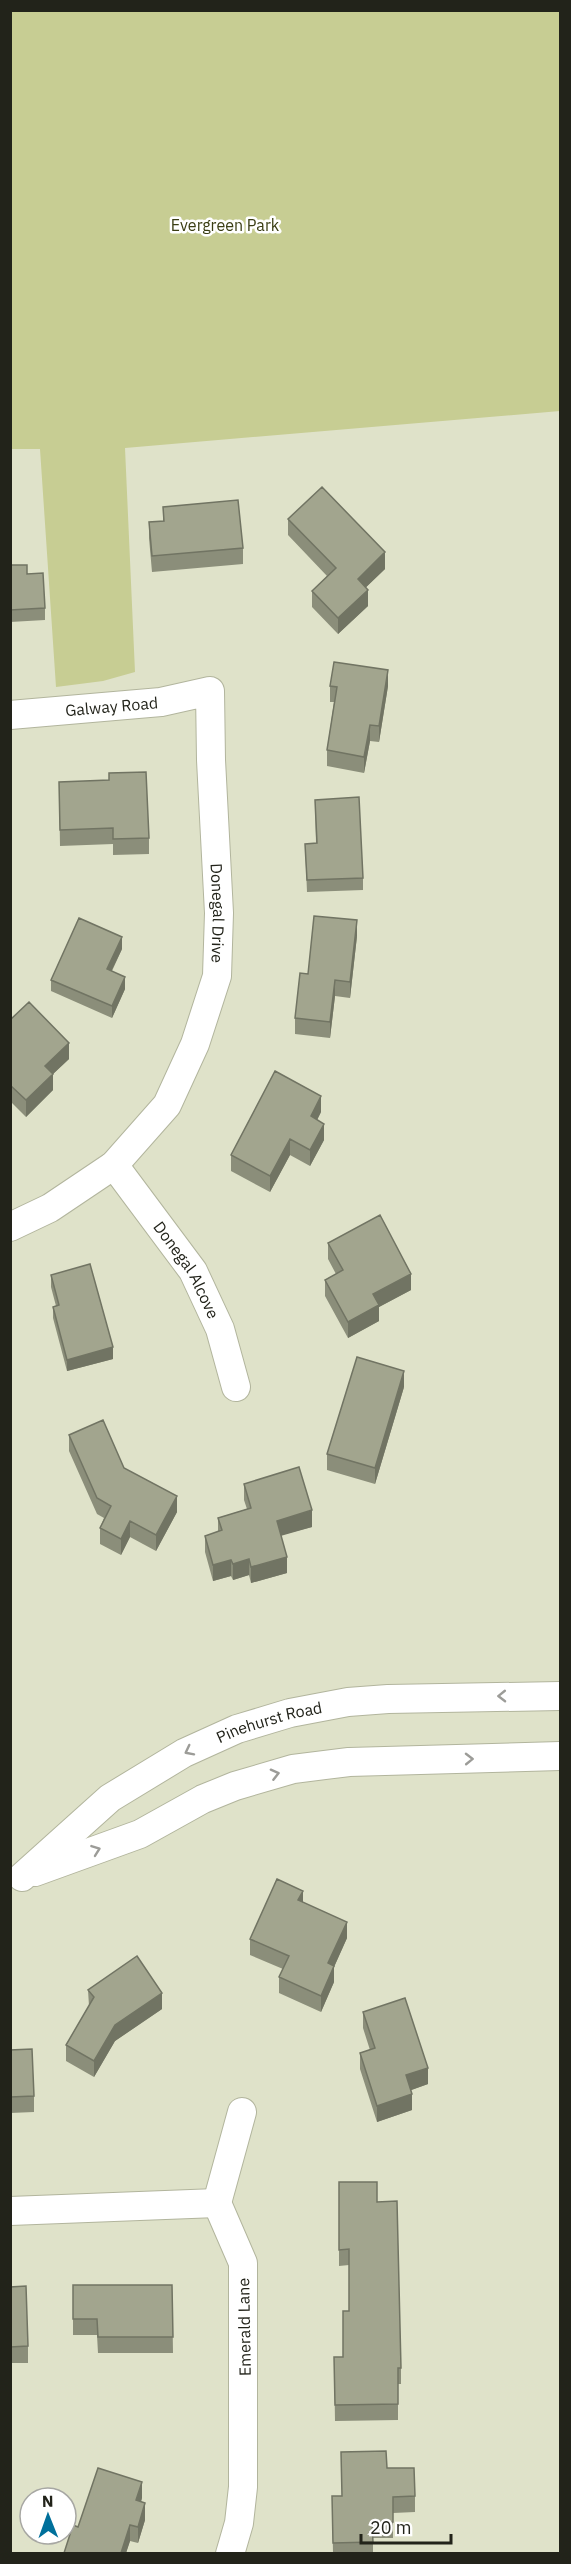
<svg xmlns="http://www.w3.org/2000/svg" width="571" height="2564" font-family="'IBM Plex Sans',sans-serif">
  <style>
    .green { fill: #c7cd93 }
    .lines { fill: none; stroke-linecap: round; stroke-linejoin: round }
    .minor-casing { stroke: #b2b59d; stroke-width: 30 }
    .minor { stroke: #fff; stroke-width: 28 }
    .wall { fill: #8b8e7a }
    .shaded-wall { fill: #717463 }
    .building { fill: #a2a58e; stroke: #717463; stroke-width: 1.5 }
    .oneway { stroke: #9c9c98 }
    .labels { text-anchor: middle; stroke-width: 5; stroke-linejoin: round; paint-order: stroke }
    .park-label { font-size: 16px; fill: #3a3d13; stroke: #fff }
    .street-label { font-size: 16px; fill: #22231a; stroke: #fff }
  </style>
  <rect width="100%" height="100%" fill="#dfe2c9"/>
  <path class="green" d="M10,11H560V411L125,448L135,672L103,681L56,687L40,449H11Z"/>
  <g class="lines">
    <defs>
      <g id="minor">
        <path id="s1" d="M10,715L161,702L210,691L211,760L219,913L217,976L195,1044L167,1105L114,1165L50,1208L10,1227"/>
        <path id="s2" d="M114,1165L193,1271L220,1329L236,1387"/>
        <path d="M35,1872L140,1834L203,1799L235,1786L293,1769L349,1762L560,1756"/>
        <path id="s3" d="M22,1877L110,1798L184,1753L237,1729L290,1713L348,1702L388,1699L560,1696"/>
        <path d="M217,2203L243,2263V2487L239,2523L230,2554"/>
        <path d="M217,2203L242,2112"/>
        <path d="M10,2211L217,2203"/>
      </g>
    </defs>
    <use href="#minor" class="minor-casing"/>
    <use href="#minor" class="minor"/>
  </g>
  <path class="wall" d="M163,507L243,548V564L152,572L149,538V522L163,521Z
    M288,519L385,569L366,587L368,606L338,634L312,607V591L327,576L288,535Z
    M10,565L45,608V620L10,622Z
    M330,686H388L379,742L370,741L364,773L327,766V750L334,702H330Z
    M59,782L149,838V854L113,855V844L60,846Z
    M315,800L363,878V890L307,892L305,844L316,843Z
    M357,936L350,998L335,996L330,1038L295,1034V1018L308,974Z
    M122,949L112,971L125,989L112,1018L51,991V980Z
    M10,1020L69,1059L53,1074V1090L26,1117L10,1101Z
    M321,1112L317,1120L324,1140L310,1166L290,1155L270,1192L231,1171V1155Z
    M328,1243L411,1290L379,1307V1321L348,1338L325,1296V1280L336,1274L328,1259Z
    M51,1275L113,1359L67,1371L53,1318V1307L56,1306L51,1287Z
    M404,1387L375,1484L327,1470V1454Z
    M69,1435L124,1468L177,1512L156,1551L130,1537L121,1555L100,1544V1528L104,1518L97,1514L69,1451Z
    M244,1484L312,1527L281,1535L287,1573L251,1583L249,1575L233,1580L231,1576L213,1581L205,1552V1536L218,1532V1518L247,1509L244,1500Z
    M303,1902L347,1938L334,1967V1982L321,2012L279,1993V1977L283,1969L250,1955V1939Z
    M88,1990L162,2009L115,2041L94,2077L66,2061V2045L89,2006Z
    M363,2012L428,2084L411,2090L412,2110L377,2122L360,2069V2053L370,2050L363,2028Z
    M10,2050L34,2096V2112L10,2113Z
    M339,2182L377,2202L401,2368V2384H398V2420L335,2421L334,2357H343L349,2311V2265L339,2266Z
    M73,2285H172L173,2353H98L97,2335H73Z
    M10,2287L28,2346V2363H10Z
    M387,2468L415,2496V2512L393,2513V2538H373V2553H333L332,2496H342Z
    M142,2498L141,2502L145,2520L138,2543L130,2541L126,2553H64L78,2527Z"/>
  <path class="shaded-wall" d="M385,552V569L358,595V579Z
    M368,590V606L338,634V618Z
    M388,670V686L379,742V726Z
    M370,725V741L364,773V757Z
    M357,920V936L350,998V982Z
    M122,937V949L107,980V969Z
    M125,977V989L112,1018V1006Z
    M335,980V996L330,1038V1022Z
    M69,1043V1059L53,1074V1090L26,1117V1100L45,1066Z
    M321,1096V1112L311,1132V1116Z
    M324,1124V1140L310,1166V1150Z
    M290,1139V1155L270,1192V1176Z
    M411,1274V1290L379,1307V1321L348,1338V1322L373,1294Z
    M113,1347V1359L67,1371V1360Z
    M404,1371V1387L375,1484V1468Z
    M177,1496V1512L156,1551V1535Z
    M312,1510V1527L277,1537V1521Z
    M130,1521V1537L121,1555V1539Z
    M287,1557V1573L251,1583V1567Z
    M249,1559V1575L233,1580V1564Z
    M231,1560V1576L213,1581V1565Z
    M303,1891V1907L298,1900Z
    M347,1922V1938L334,1967V1982L321,2012V1996L328,1963Z
    M162,1993V2009L115,2041L94,2077V2061L115,2025Z
    M428,2068V2084L406,2092V2075Z
    M412,2094V2110L377,2122V2106Z
    M142,2482V2498L136,2516V2500Z
    M145,2503V2520L138,2543V2527Z
    M130,2525V2541L126,2553H121Z"/>
  <path class="building" d="M322,487L385,552L358,579L368,590L338,618L312,591L336,568L288,519Z
    M238,500L243,548L152,556L149,522L164,521L163,507Z
    M10,565H27V574L43,573L45,608L10,610Z
    M334,662L388,670L379,726L370,725L364,757L327,750L337,687L330,686Z
    M146,772L149,838L113,839V828L60,830L59,782L109,780V773Z
    M359,797L363,878L307,880L305,844L317,843L315,800Z
    M314,916L357,920L350,982L335,980L330,1022L295,1018L300,973L308,974Z
    M79,918L122,937L107,969L125,977L112,1006L51,980Z
    M29,1002L69,1043L45,1066L53,1074L26,1100L10,1085V1020Z
    M275,1071L321,1096L311,1116L324,1124L310,1150L290,1139L270,1176L231,1155Z
    M380,1215L411,1274L373,1294L379,1305L348,1322L325,1280L343,1270L328,1243Z
    M90,1264L113,1347L67,1360L53,1307L59,1305L51,1275Z
    M357,1357L404,1371L375,1468L327,1454Z
    M103,1420L124,1468L177,1496L156,1535L130,1521L121,1539L100,1528L111,1506L97,1498L69,1435Z
    M299,1467L312,1510L277,1521L287,1557L251,1567L249,1559L233,1564L231,1560L213,1565L205,1536L222,1530L218,1518L251,1508L244,1484Z
    M277,1879L303,1891L298,1900L347,1922L328,1963L334,1966L321,1996L279,1977L289,1956L250,1939Z
    M137,1956L162,1993L115,2025L94,2061L66,2045L94,1997L88,1990Z
    M405,1998L428,2068L406,2075L412,2094L377,2106L360,2053L375,2048L363,2012Z
    M32,2049L34,2096L10,2097V2050Z
    M339,2182H377V2202L397,2201L401,2368H398V2404L335,2405L334,2357H343V2311H349V2249L339,2250Z
    M73,2285H172L173,2337H98L97,2319H73Z
    M26,2286L28,2346L10,2347V2287Z
    M386,2451L387,2468H414L415,2496L393,2497V2522H372L373,2542L333,2543L332,2496H342L341,2452Z
    M98,2468L142,2482L136,2500L145,2503L138,2527L130,2525L121,2553H64L73,2525L78,2527Z"/>
  <defs><path id="oneway-chevron" d="M-2-3.5L2.5 0L-2 3.5" fill="none" stroke-width="1.6" stroke-linecap="round" stroke-linejoin="round" transform="scale(1.5)"/></defs>
  <g class="oneway">
    <use href="#oneway-chevron" transform="translate(502 1696) rotate(179)"/>
    <use href="#oneway-chevron" transform="translate(189 1751) rotate(153)"/>
    <use href="#oneway-chevron" transform="translate(469 1759) rotate(-1)"/>
    <use href="#oneway-chevron" transform="translate(275 1774) rotate(-14)"/>
    <use href="#oneway-chevron" transform="translate(96 1850) rotate(-20)"/>
  </g>
  <g class="labels">
    <g class="park-label">
      <text x="225" y="231">Evergreen Park</text>
    </g>
    <g class="street-label">
      <text dy="6" stroke="none"><textPath href="#s1" startOffset="102">Galway Road</textPath></text>
      <text dy="6" stroke="none"><textPath href="#s1" startOffset="424">Donegal Drive</textPath></text>
      <text dy="6" stroke="none"><textPath href="#s2" startOffset="128">Donegal Alcove</textPath></text>
      <text dy="6" stroke="none"><textPath href="#s3" startOffset="296">Pinehurst Road</textPath></text>
      <text transform="translate(244 2327) rotate(-91)" y="6">Emerald Lane</text>
    </g>
  </g>
  <rect width="571" height="2564" fill="none" stroke="#22231a" stroke-width="24"/>
  <g transform="translate(48 2516) rotate(359)"><circle r="28" fill="#ffffff" stroke="#a7a7a3" stroke-width="1.5"/>
  <path d="M0-4.5L10 22L0 15L-10 22Z" fill="#00709b"/>
  <text y="-9" font-size="16" font-weight="bold" text-anchor="middle" fill="#22231a">N</text>
  </g>
  <path d="M361 2534v9h90v-9" fill="none" stroke="#22231a" stroke-width="3"/>
  <text x="370" y="2534" font-size="18" fill="#22231a" stroke="#ffffff" stroke-width="4.5" paint-order="stroke">20 m</text>
</svg>
